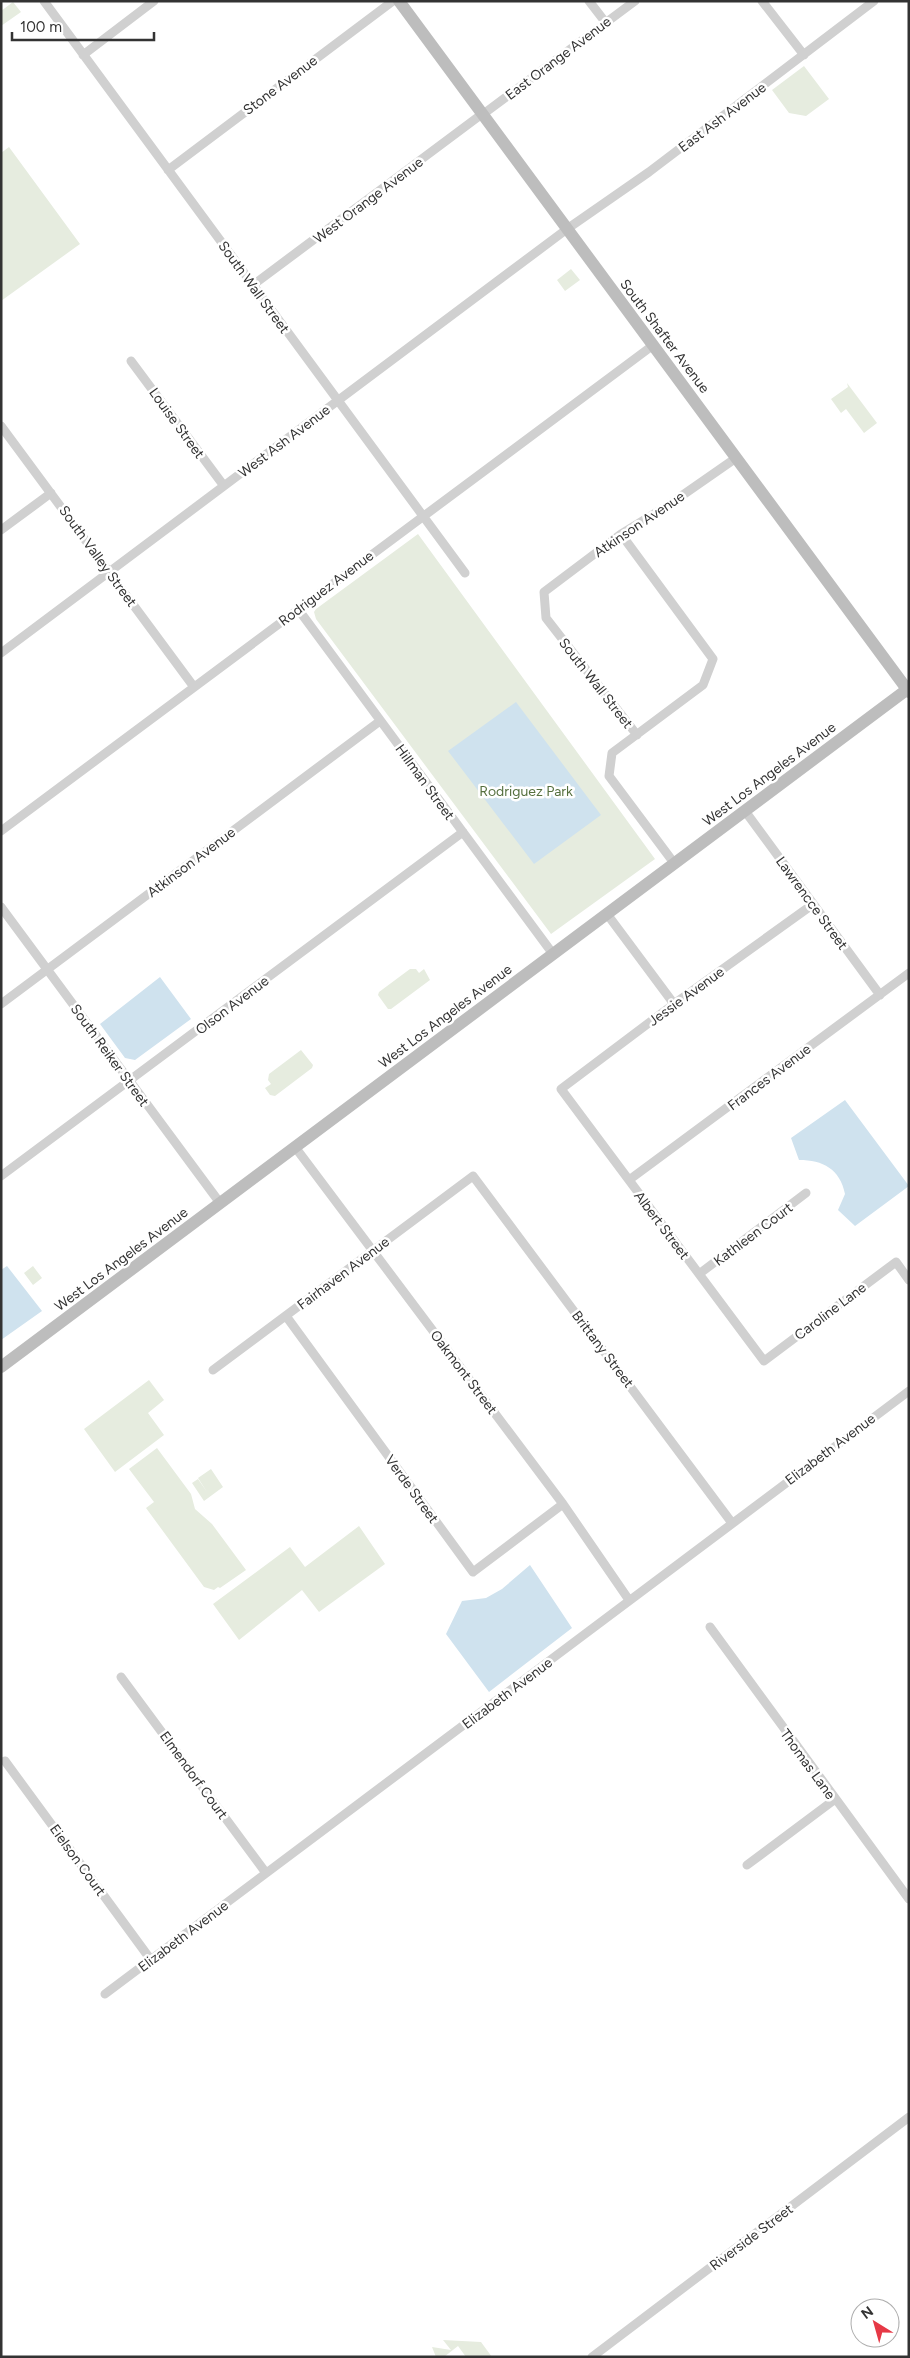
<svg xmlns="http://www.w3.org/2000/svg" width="910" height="2358" font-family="Figtree,sans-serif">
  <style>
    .green { fill: #e6ecdf }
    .water { fill: #cfe2ee }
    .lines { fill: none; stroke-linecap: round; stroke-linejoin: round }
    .street { stroke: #d0d0d0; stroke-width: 9 }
    .secondary { stroke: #bdbdbd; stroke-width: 12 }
    .labels { text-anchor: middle; stroke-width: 5; stroke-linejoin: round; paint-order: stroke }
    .street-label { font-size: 14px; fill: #333; stroke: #fff }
    .park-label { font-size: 14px; fill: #56703f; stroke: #fff }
  </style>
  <rect width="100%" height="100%" fill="#fff"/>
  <path class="green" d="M13,2L21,12L1,26V11Z
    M804,66L829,99L806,116L789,113L772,90Z
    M9,147L80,244L1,301V153Z
    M571,269L580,280L565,291L557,280Z
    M847,383L877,423L864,433L846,409L841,413L831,399L848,387Z
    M418,534L655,859L551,934L316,619L314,612L316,609Z
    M410,969H416L419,973L424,969L430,980L391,1009H388L378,995L379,992Z
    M301,1050L313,1065L312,1068L275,1096L270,1095L265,1088L271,1084L268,1080L269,1074Z
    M33,1266L42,1278L33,1285L24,1273Z
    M149,1380L164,1400L148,1413L164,1435L115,1472L84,1429Z
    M157,1448L191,1494L195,1509L212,1524L246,1570L220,1588L218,1587L214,1590L204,1587L146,1508L154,1502L129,1469Z
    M211,1469L223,1487L204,1501L192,1483L198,1479L207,1492L198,1478Z
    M359,1526L385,1564L319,1612L302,1590L239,1640L213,1604L290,1547L305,1567Z
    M443,2340L481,2342L492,2357H466L458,2346L444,2357H436L432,2347L451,2350Z"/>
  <path class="water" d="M516,702L601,815L534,864L448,751Z
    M160,977L191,1019L135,1060L125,1058L100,1024Z
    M845,1100L909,1186L855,1226L838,1210L845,1194C840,1169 823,1160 799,1160L791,1138Z
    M7,1266L42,1311L1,1340V1270Z
    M530,1565L572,1628L489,1692L446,1634L462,1601L486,1598L502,1589Z"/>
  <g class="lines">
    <path class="street" d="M44,1L465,573
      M589,1L606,23
      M762,1L804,55
      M83,55L154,1
      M482,115L635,1
      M168,170L393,1
      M253,285L482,114
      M131,361L224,486
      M1,426L194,687
      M1,530L51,493
      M621,534L713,659L703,685L612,753L609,776L674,863
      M298,609L553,954
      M1,653L567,229L649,172L874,1
      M637,735L546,618L544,592L621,534L667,506L736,458
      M745,811L880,995
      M1,831L652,346
      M812,905L674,1004L561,1089L764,1361L896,1262L909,1280
      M1,907L220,1203
      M607,914L674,1004
      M1,1004L380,721
      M295,1147L563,1504L629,1600
      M1,1176L463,832
      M629,1180L909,973
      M699,1274L806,1193
      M286,1316L473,1572L563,1504
      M213,1370L473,1176L732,1523
      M710,1627L909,1899
      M121,1677L266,1873
      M5,1761L151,1960
      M747,1865L834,1800
      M105,1994L909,1391
      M592,2357L909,2117"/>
    <path class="secondary" d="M399,1L909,692
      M1,1367L909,688"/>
  </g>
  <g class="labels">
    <g class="street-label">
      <text transform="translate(558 58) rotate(-37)" y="5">East Orange Avenue</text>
      <text transform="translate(280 85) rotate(-37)" y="5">Stone Avenue</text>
      <text transform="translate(722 117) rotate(-37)" y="5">East Ash Avenue</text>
      <text transform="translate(368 200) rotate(-37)" y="5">West Orange Avenue</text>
      <text transform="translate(254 287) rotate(54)" y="5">South Wall Street</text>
      <text transform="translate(665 336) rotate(53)" y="5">South Shafter Avenue</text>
      <text transform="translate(177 423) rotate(54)" y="5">Louise Street</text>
      <text transform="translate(284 441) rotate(-37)" y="5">West Ash Avenue</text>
      <text transform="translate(639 524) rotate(-34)" y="5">Atkinson Avenue</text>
      <text transform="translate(98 556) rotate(54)" y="5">South Valley Street</text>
      <text transform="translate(326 588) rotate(-37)" y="5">Rodriguez Avenue</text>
      <text transform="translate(596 683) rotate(52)" y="5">South Wall Street</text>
      <text transform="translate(769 774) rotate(-37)" y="5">West Los Angeles Avenue</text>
      <text transform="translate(425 782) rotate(54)" y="5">Hillman Street</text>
      <text transform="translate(191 862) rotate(-37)" y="5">Atkinson Avenue</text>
      <text transform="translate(812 903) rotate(54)" y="5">Lawrencce Street</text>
      <text transform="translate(686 996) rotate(-36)" y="5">Jessie Avenue</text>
      <text transform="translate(232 1005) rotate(-37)" y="5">Olson Avenue</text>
      <text transform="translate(445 1016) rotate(-37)" y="5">West Los Angeles Avenue</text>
      <text transform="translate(110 1055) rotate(54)" y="5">South Reiker Street</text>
      <text transform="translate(769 1077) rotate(-37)" y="5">Frances Avenue</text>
      <text transform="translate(662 1225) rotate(53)" y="5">Albert Street</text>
      <text transform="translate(753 1234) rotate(-37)" y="5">Kathleen Court</text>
      <text transform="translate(121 1259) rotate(-37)" y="5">West Los Angeles Avenue</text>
      <text transform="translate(343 1273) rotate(-37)" y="5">Fairhaven Avenue</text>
      <text transform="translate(830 1311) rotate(-37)" y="5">Caroline Lane</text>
      <text transform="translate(603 1349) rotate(53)" y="5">Brittany Street</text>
      <text transform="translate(464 1372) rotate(53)" y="5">Oakmont Street</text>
      <text transform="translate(830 1449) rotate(-37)" y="5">Elizabeth Avenue</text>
      <text transform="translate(412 1489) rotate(54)" y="5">Verde Street</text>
      <text transform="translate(507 1693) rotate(-37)" y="5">Elizabeth Avenue</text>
      <text transform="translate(808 1764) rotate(54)" y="5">Thomas Lane</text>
      <text transform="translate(194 1775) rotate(54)" y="5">Elmendorf Court</text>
      <text transform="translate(78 1860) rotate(54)" y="5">Eielson Court</text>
      <text transform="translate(183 1936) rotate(-37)" y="5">Elizabeth Avenue</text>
      <text transform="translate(751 2237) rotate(-37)" y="5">Riverside Street</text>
    </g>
    <g class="park-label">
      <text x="526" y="796">Rodriguez Park</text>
    </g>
  </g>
  <rect width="910" height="2358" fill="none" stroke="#333333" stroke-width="5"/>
  <g transform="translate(875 2323) rotate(323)"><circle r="24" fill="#ffffff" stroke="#adadad"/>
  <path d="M0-4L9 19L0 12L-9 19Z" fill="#e63946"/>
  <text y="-8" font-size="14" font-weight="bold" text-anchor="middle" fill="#333333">N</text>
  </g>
  <path d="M12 32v8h142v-8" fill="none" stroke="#333333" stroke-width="2.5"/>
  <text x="20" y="32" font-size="15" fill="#333333" stroke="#ffffff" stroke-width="4" paint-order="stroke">100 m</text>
</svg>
